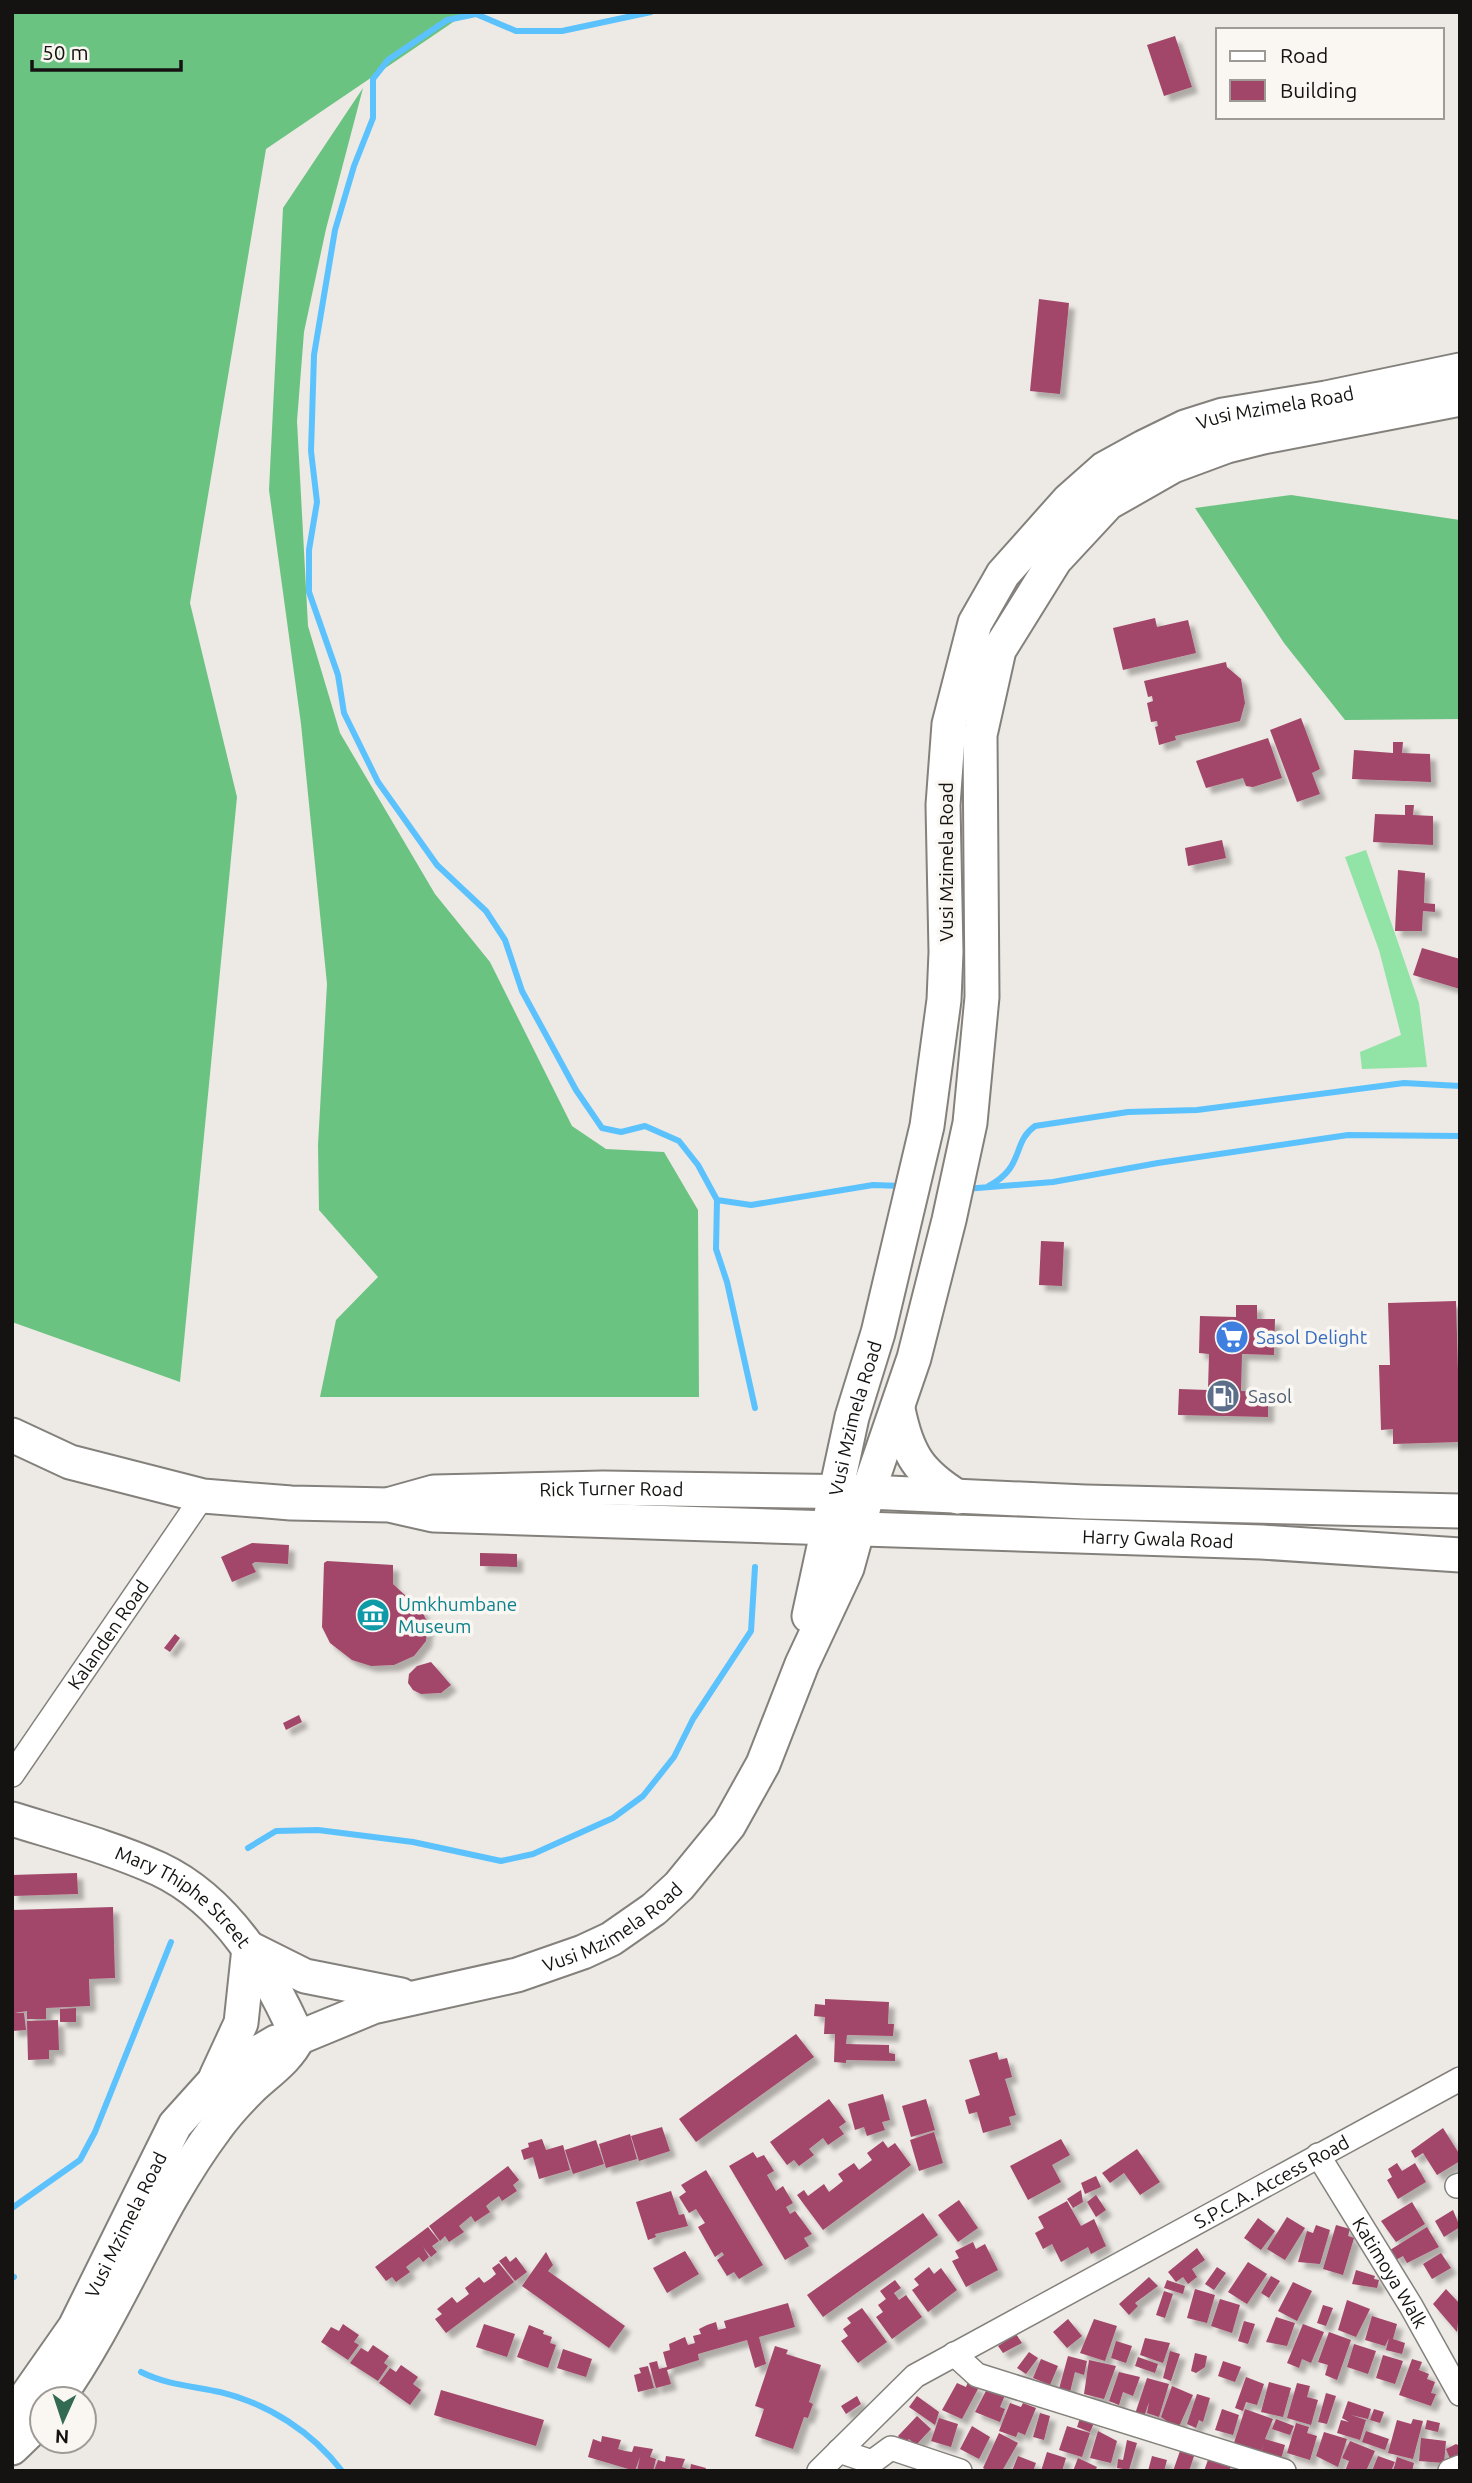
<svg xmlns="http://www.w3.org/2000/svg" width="1472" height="2483" font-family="Ubuntu,sans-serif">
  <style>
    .green { fill: #91e4a5 }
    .forest { fill: #6bc382 }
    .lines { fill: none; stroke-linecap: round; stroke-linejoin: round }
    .stream { stroke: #5cc2fd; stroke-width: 6 }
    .building { fill: #a24669; filter: url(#shadow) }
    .street-casing { stroke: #84817c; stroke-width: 26 }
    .secondary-casing { stroke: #84817c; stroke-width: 37 }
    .street { stroke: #fff; stroke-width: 23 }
    .secondary { stroke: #fff; stroke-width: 33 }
    .labels { text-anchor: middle; stroke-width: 7; stroke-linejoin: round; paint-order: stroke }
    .street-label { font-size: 19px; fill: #141311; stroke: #faf6f1 }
    .shop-label { font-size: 19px; fill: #366cbe; stroke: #faf6f1; text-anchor: start }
    .service-label { font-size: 19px; fill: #4e5e75; stroke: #faf6f1; text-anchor: start }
    .culture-label { font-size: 19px; fill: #0d838f; stroke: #faf6f1; text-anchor: start }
  </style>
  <defs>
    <filter id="shadow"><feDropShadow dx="6" dy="6" stdDeviation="2" flood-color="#0004"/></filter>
  </defs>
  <rect width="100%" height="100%" fill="#ede9e4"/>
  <path class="green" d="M1366,850L1419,1003L1427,1067L1362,1069L1360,1052L1401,1035L1379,950L1345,857Z"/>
  <path class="forest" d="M12,12H468L266,149L190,603L237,797L180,1382L12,1322Z
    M363,88L326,229L304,332L297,421L308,626L340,733L435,894L490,962L572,1126L606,1149L664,1152L698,1210L699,1397H320L336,1320L378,1277L319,1210L318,1145L327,984L301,724L269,490L283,208Z
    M1291,495L1460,520V719L1345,720L1284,643L1195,508Z"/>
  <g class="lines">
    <path class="stream" d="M651,12L562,31H516L476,14L447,20L388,60L373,79V118L354,166L335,230L314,355L311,451L317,502L309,550V592L338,675L344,713L378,782L437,865L486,911L505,940L522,991L576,1090L602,1128L621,1132L645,1126L679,1141L698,1165L717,1200L751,1205L873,1185L902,1186
      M987,1187C1026,1167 1011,1143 1035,1126L1128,1112L1197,1110L1404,1083L1460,1086
      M965,1189L1053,1182L1158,1163L1348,1135L1460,1136
      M717,1200L716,1249L727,1282L755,1408
      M248,1848L276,1831L318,1830L413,1842L501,1861L533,1854L613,1818L643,1796L674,1757L693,1719L751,1631L755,1567
      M12,2208L80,2160L95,2132L171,1942
      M12,2276L14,2277
      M141,2372C167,2385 193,2386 220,2392C269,2404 312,2432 342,2471"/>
  </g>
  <path class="building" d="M1175,36L1192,87L1164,96L1147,45Z
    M1039,299L1069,303L1060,394L1030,391Z
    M1155,618L1157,627L1188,620L1196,653L1123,670L1113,628Z
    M1226,662L1227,667L1241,679L1245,703L1240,721L1175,736L1176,740L1159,745L1155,727L1158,726L1157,721L1151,722L1147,703L1153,701L1152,696L1148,697L1144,681Z
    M1301,718L1320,769L1312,773L1320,794L1297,802L1270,730Z
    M1268,738L1282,778L1253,787L1246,786L1243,778L1206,788L1196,761Z
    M1393,742H1403L1402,753L1430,754L1431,782L1352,779L1354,750L1393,753Z
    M1405,805H1414L1413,815L1433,816V845L1373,842L1375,814L1405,815Z
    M1222,840L1226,858L1188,866L1185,848Z
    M1398,870L1425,873L1424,903L1435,904V912L1423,911L1422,931H1395Z
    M1422,948L1460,959V989L1413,975Z
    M1041,1241L1064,1242L1062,1286L1039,1285Z
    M1456,1301L1460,1442L1393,1444V1429L1381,1430L1379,1365H1390L1388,1303Z
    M1236,1305H1257V1319H1275L1274,1355L1242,1354L1241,1391L1268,1392V1417L1178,1415L1179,1389L1208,1390L1209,1354L1199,1353L1200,1316L1236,1317Z
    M252,1543L289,1545L288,1564L255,1562L252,1564L256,1572L232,1582L221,1557Z
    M480,1553L517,1554V1567L480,1566Z
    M327,1561L393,1565V1584L422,1611L428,1624L426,1641L414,1656L394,1665L371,1666L352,1660L330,1643L322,1627L324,1563Z
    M175,1634L180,1638L170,1652L164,1648Z
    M431,1662L451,1685L441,1693L421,1694L413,1690L408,1683L409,1674L417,1666Z
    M299,1715L302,1722L286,1730L283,1723Z
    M77,1873L78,1894L12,1896V1875Z
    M113,1907L115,1978L89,1979L90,2006L46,2008V2019H27V2011L15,2013H24L26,2030L12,2031V1910Z
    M825,1999L889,2002L888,2024H894L893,2036L847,2035L846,2044L889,2045V2053L895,2054V2061L846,2060V2063L834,2062L835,2034H824L825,2017L814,2016L815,2004L825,2005Z
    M76,2008V2022H60V2009Z
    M58,2020L59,2050H49V2059L28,2060L27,2021Z
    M796,2034L814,2057L696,2142L679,2119Z
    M997,2052L999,2060L1007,2058L1012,2077L1005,2079L1016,2115L1009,2117L1011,2125L983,2133L977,2112L969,2114L965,2100L980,2095L969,2060Z
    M883,2094L890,2120L882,2122L885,2130L867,2136L864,2127L855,2130L848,2104Z
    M829,2099L846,2122L839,2127L844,2134L828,2145L823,2138L809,2149L814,2155L799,2166L794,2160L787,2165L770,2142Z
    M926,2099L935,2130L911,2137L902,2106Z
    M662,2127L670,2151L639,2161L631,2136Z
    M1443,2128L1460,2155V2161L1437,2175L1423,2153L1415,2158L1411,2151Z
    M934,2132L943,2163L919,2171L910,2140Z
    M630,2134L637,2159L606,2168L599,2144Z
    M542,2139L546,2150L563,2145L570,2170L539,2179L533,2157L524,2160L521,2150L529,2147L528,2143Z
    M1061,2139L1070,2155L1052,2165L1061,2182L1028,2200L1010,2166Z
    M596,2140L604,2164L573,2174L565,2150Z
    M883,2141L888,2148L895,2143L911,2165L823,2230L797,2195L804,2190L808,2196L824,2184L829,2192L843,2181L838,2174L854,2163L859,2170L872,2160L867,2153Z
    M1137,2149L1160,2182L1140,2195L1124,2173L1110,2183L1102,2173Z
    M753,2152L757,2158L764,2155L774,2171L767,2175L776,2191L783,2186L793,2203L786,2207L790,2214L795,2211L812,2234L804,2238L809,2246L785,2260L729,2166Z
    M1397,2163L1402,2171L1415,2163L1426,2182L1398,2199L1387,2180L1392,2177L1388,2169Z
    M508,2166L519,2180L513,2185L517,2191L502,2201L499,2196L492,2201L486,2206L490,2212L475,2222L471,2216L459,2226L464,2232L449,2242L445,2236L440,2241L429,2226Z
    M706,2170L763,2265L739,2279L734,2272L727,2276L717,2260L724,2255L722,2252L715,2257L698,2227L705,2223L696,2209L689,2213L679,2197L686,2192L681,2185Z
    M1096,2176L1101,2187L1085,2194L1081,2183Z
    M1081,2190L1083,2202L1073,2208L1067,2199Z
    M671,2191L679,2215L684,2214L688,2226L655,2234L656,2237L648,2240L636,2202Z
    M1096,2195L1106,2210L1096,2217L1087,2202Z
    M959,2200L978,2228L958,2242L938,2215Z
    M1067,2201L1081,2226L1094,2219L1106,2246L1091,2254L1088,2247L1061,2262L1052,2244L1043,2249L1035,2233L1044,2228L1038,2217Z
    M1412,2202L1425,2224L1396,2242L1381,2221Z
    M1453,2210L1460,2227L1444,2237L1435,2221Z
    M923,2213L938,2235L823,2317L807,2295Z
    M1287,2217L1305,2228L1285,2260L1267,2249Z
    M1258,2218L1275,2231L1261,2250L1244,2238Z
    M1316,2225L1330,2230L1320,2264L1298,2262L1307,2231L1313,2233Z
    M1336,2225L1350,2229L1348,2236L1354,2238L1343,2275L1323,2269Z
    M428,2227L439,2241L432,2246L437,2252L431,2257L423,2247L429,2257L423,2262L419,2257L406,2267L410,2272L396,2282L392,2277L386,2281L375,2267Z
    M1427,2227L1439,2247L1407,2263L1403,2256L1396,2260L1390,2250Z
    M973,2242L976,2249L985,2244L998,2270L966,2287L952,2261L959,2258L955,2251Z
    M1197,2248L1205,2260L1192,2269L1197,2277L1188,2284L1183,2277L1176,2282L1168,2272Z
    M685,2251L699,2274L667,2293L653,2268Z
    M546,2252L553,2265L548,2271L625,2326L609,2348L522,2286Z
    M1441,2253L1451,2268L1432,2279L1423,2264Z
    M506,2256L510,2262L516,2257L527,2272L515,2281L499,2261Z
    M1248,2262L1267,2274L1247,2304L1228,2292Z
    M499,2263L514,2282L446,2333L435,2319L442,2314L437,2309L452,2297L457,2303L469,2294L465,2288L479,2277L484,2283L490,2279L496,2274L492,2268Z
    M929,2267L934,2274L941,2268L957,2290L928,2312L912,2290L919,2285L914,2279Z
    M1217,2267L1226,2273L1214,2290L1205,2284Z
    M1356,2270L1375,2276L1374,2279L1379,2280L1377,2288L1352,2284Z
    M1271,2276L1280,2281L1269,2298L1261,2293Z
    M1149,2277L1158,2286L1135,2303L1138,2306L1129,2315L1119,2304Z
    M895,2280L901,2288L894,2293L899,2300L906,2295L922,2317L892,2339L876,2317L883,2312L878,2305L886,2299L880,2291Z
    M1167,2280L1185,2286L1183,2294L1164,2288Z
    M1293,2282L1312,2291L1297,2321L1278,2311Z
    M1195,2289L1215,2295L1207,2323L1187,2318Z
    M1446,2289L1460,2304L1457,2332L1433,2304Z
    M1164,2291L1173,2294L1165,2318L1156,2315Z
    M1220,2299L1240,2305L1232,2333L1211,2326Z
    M1347,2300L1370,2309L1356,2337L1338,2330Z
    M788,2303L795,2327L759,2337L766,2364L755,2368L747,2340L698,2354L699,2360L667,2370L671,2384L656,2388L649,2363L657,2361L659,2369L667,2367L663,2352L670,2350L669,2344L685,2337L688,2345L695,2343L693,2336L701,2334L699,2329L707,2325L716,2322L718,2330L726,2328L724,2321Z
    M1323,2305L1333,2308L1326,2326L1317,2323Z
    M862,2308L887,2342L858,2363L841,2341L848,2336L843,2329L851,2323L847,2318Z
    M1372,2316L1397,2324L1393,2339L1405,2343L1402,2354L1386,2350L1389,2338L1385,2346L1365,2340Z
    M1276,2317L1295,2323L1287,2346L1266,2342Z
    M1068,2319L1082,2336L1067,2348L1053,2332Z
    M1094,2319L1117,2326L1105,2361L1080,2353Z
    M1244,2321L1255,2324L1248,2344L1238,2341Z
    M343,2324L359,2335L354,2342L359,2345L348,2360L321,2342L331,2327L339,2331Z
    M484,2324L515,2334L507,2357L476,2347Z
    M1303,2324L1324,2332L1311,2363L1302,2359L1299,2368L1287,2363Z
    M529,2325L544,2331L543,2334L552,2337L550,2343L556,2345L548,2368L517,2357Z
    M1329,2332L1351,2340L1337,2380L1325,2375L1328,2365L1318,2362Z
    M1016,2334L1022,2343L1003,2353L998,2346Z
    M1145,2338L1170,2343L1163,2363L1140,2355Z
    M1116,2341L1132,2346L1126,2363L1111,2358Z
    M1354,2344L1376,2351L1368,2374L1347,2367Z
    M373,2345L389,2356L384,2363L388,2366L378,2381L350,2363L361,2348L368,2352Z
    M775,2346L788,2350L786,2354L821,2365L809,2402L813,2404L808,2418L804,2417L793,2449L755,2436L764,2409L755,2406Z
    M563,2349L592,2359L586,2377L557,2368Z
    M1170,2351L1180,2354L1171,2381L1163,2378Z
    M1029,2352L1038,2358L1026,2374L1017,2368Z
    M1195,2353L1207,2356L1205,2367L1196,2373L1191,2371Z
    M1383,2355L1403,2361L1395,2384L1376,2378Z
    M1068,2356L1087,2361L1084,2375L1075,2372L1070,2392L1059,2389Z
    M1138,2357L1158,2364L1155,2373L1135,2366Z
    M1041,2359L1058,2366L1050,2385L1033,2378Z
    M1412,2359L1422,2362L1419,2370L1429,2374L1427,2379L1435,2382L1431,2393L1436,2394L1431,2406L1399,2395Z
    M1089,2360L1116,2366L1104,2399L1084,2394Z
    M1223,2361L1241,2367L1235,2382L1218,2376Z
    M401,2365L418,2377L413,2384L421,2390L410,2405L379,2383L390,2368L396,2372Z
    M648,2366L654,2388L638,2392L634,2375L641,2373L639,2368Z
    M1119,2372L1140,2377L1133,2396L1123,2392L1119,2405L1109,2401Z
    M1246,2377L1264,2384L1257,2405L1246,2402L1243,2411L1235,2408Z
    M1147,2378L1169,2384L1159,2417L1147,2413L1149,2402L1144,2417L1135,2414Z
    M968,2382L979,2387L962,2419L942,2410L957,2383L966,2387Z
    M1269,2382L1291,2388L1283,2417L1261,2412Z
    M1297,2383L1310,2386L1307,2397L1318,2400L1311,2425L1287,2418Z
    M1172,2386L1193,2395L1178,2429L1161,2417Z
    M988,2387L1005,2395L1000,2407L1005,2409L1000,2422L975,2412Z
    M441,2390L544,2420L536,2446L434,2415Z
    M1326,2393L1336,2396L1327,2424L1318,2422Z
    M1197,2394L1210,2398L1203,2422L1199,2420L1196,2428L1187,2424Z
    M857,2396L861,2404L846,2414L841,2406Z
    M917,2396L939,2412L935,2425L909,2407Z
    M1348,2401L1371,2409L1368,2419L1351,2415L1366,2420L1360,2440L1337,2433L1341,2420L1349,2422L1342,2418Z
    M1010,2403L1021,2407L1023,2403L1036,2408L1025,2435L1018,2432L1016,2437L999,2431Z
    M1222,2409L1239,2415L1233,2435L1215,2430Z
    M1245,2409L1273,2419L1265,2439L1285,2445L1281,2459L1261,2453L1264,2443L1260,2455L1233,2446Z
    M1374,2409L1384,2412L1380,2423L1370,2420Z
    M1040,2413L1050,2416L1044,2440L1033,2437Z
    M917,2416L931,2429L916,2445L909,2439L905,2444L898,2436Z
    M939,2418L958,2424L951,2447L931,2441Z
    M1080,2418L1094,2423L1090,2432L1077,2427Z
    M1276,2419L1294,2426L1290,2435L1272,2429Z
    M1413,2419L1423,2421L1413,2459L1388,2453L1397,2420L1411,2424Z
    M1427,2420L1440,2423L1438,2432L1425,2429Z
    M1296,2423L1309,2427L1307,2433L1317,2436L1310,2460L1287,2453Z
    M972,2426L990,2437L979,2459L960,2449Z
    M1067,2426L1090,2433L1082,2457L1059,2450Z
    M1098,2431L1117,2441L1111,2463L1090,2458Z
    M1366,2431L1389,2439L1385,2450L1362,2442Z
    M1324,2432L1347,2439L1338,2467L1316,2456Z
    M999,2433L1018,2443L1002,2471H988L983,2468Z
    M602,2436L621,2440L618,2449L625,2451L632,2452L634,2446L653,2449L650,2457L656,2459L653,2471H637L640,2457L635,2471L588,2457L593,2439L601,2442Z
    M1421,2438L1446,2441L1444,2463L1419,2461Z
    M1127,2440L1137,2443L1129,2470L1117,2468L1118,2459L1123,2460Z
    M1350,2441L1375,2451L1366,2471H1345L1349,2461L1342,2458Z
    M1456,2444L1460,2446V2458L1450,2459L1446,2449Z
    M1180,2451L1194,2456L1189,2471H1173Z
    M1047,2452L1066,2458L1062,2471H1041Z
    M666,2456L685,2459L682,2467L690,2470L691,2464L706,2468L705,2471H654L658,2460L665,2462Z
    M1018,2456L1036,2463L1033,2471H1012Z
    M1152,2456L1167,2460L1164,2471H1148Z
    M1378,2456L1395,2462L1391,2471H1372Z
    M1209,2457L1232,2464L1229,2471H1204Z
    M1397,2457L1414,2463L1412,2471H1393Z
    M1078,2458L1097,2467L1095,2471H1073Z"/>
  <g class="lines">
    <defs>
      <g id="street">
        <path id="s1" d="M12,1775L203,1496"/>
        <path id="s2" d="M1318,2155L1411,2306L1460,2394"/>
        <path d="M1457,2186L1460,2185"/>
        <path d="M954,2354L977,2375L1284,2471"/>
        <path d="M839,2451L872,2462L891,2448L960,2471"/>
        <path id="s3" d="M819,2471L915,2376L1460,2079"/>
        <path d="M1450,2471L1460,2467"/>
      </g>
      <g id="secondary">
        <path d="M898,1409C907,1454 919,1473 958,1497"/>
        <path id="s4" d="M12,1435L70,1462L203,1496L291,1503L389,1505L433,1515L1261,1542L1460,1555"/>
        <path id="s5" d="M391,1504L434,1492L603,1488L868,1492L1085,1502L1460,1511"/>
        <path id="s6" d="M809,1616L852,1417L878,1333L927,1126L944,1000L946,952L943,805L949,724L975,623L1003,574L1069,500L1104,469L1144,447L1185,427L1223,415L1326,398L1460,370"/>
        <path id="s7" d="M12,1819C60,1834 113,1848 159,1869C227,1901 269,1972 298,2038"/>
        <path d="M216,2077L241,2023L249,1948L305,1976L401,1995"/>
        <path d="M57,2399C118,2313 153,2212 216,2128C226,2114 239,2100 251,2088C268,2072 288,2059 298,2038"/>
        <path id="s8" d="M12,2417L75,2327L175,2125L211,2085L230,2069L276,2042L298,2038L373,2007L517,1975L583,1952L611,1939L654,1909L679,1886L729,1825L763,1764L802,1664L847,1568L868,1492L914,1358L949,1220L970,1123L982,997L980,735L999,650L1055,560L1108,503L1173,466L1227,446L1263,437L1460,399"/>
        <path d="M12,2448L42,2419"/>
      </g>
    </defs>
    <use href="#street" class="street-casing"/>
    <use href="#secondary" class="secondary-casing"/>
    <use href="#street" class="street"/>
    <use href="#secondary" class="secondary"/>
  </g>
  <defs>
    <symbol id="supermarket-disc" viewBox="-11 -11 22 22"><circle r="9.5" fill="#3f7fe0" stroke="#faf6f1"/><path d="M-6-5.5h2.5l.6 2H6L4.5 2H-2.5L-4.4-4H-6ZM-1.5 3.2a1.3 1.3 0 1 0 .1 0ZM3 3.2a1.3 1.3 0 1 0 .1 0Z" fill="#fff"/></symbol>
    <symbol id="fuel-disc" viewBox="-11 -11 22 22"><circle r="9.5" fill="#5c6f8a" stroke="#faf6f1"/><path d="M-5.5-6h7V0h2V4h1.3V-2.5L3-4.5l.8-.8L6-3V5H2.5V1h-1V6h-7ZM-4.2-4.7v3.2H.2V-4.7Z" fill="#fff"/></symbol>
    <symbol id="museum-disc" viewBox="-11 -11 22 22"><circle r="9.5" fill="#0f9aa8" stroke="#faf6f1"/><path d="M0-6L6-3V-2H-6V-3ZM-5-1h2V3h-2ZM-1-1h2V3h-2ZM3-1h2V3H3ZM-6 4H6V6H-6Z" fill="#fff"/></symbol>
  </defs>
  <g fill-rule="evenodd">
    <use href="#supermarket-disc" x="1213" y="1318" width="38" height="38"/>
    <use href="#fuel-disc" x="1204" y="1377" width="38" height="38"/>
    <use href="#museum-disc" x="354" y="1596" width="38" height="38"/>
  </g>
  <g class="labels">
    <g class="street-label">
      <text dy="7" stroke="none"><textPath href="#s6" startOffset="1398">Vusi Mzimela Road</textPath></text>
      <text transform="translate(946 862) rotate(-90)" y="7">Vusi Mzimela Road</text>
      <text dy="7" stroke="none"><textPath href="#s6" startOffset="203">Vusi Mzimela Road</textPath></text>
      <text dy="7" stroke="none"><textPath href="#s5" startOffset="222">Rick Turner Road</textPath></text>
      <text dy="7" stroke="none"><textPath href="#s4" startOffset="1158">Harry Gwala Road</textPath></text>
      <text dy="7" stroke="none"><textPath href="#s1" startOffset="170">Kalanden Road</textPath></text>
      <text dy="7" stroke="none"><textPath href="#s7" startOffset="191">Mary Thiphe Street</textPath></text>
      <text dy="7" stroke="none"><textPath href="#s8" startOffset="826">Vusi Mzimela Road</textPath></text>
      <text dy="7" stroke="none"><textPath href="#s3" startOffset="541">S.P.C.A. Access Road</textPath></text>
      <text dy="7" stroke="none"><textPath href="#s8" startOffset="224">Vusi Mzimela Road</textPath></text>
      <text dy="7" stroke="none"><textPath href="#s2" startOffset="138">Katimoya Walk</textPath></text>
    </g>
    <g class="shop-label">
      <text x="1256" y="1344">Sasol Delight</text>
    </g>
    <g class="service-label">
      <text x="1248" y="1403">Sasol</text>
    </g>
    <g class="culture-label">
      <text x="398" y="1611">Umkhumbane<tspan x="398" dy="22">Museum</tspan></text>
    </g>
  </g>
  <rect width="1472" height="2483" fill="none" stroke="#141311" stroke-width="28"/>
  <rect x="1216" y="28" width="228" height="91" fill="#faf6f1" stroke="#9e9b97" stroke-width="2"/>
  <rect x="1230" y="51" width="35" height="10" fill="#ffffff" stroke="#9e9b97" stroke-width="2"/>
  <text x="1280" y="63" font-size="21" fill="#141311">Road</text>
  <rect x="1230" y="80" width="35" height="21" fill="#a24669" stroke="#9e9b97" stroke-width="2"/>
  <text x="1280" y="98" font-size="21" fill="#141311">Building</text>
  <g transform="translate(63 2420) rotate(183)"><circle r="33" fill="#faf6f1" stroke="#9e9b97" stroke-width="2"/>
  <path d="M0-5L12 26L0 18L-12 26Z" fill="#326a52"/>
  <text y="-10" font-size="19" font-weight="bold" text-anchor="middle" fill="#141311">N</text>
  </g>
  <path d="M32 60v10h149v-10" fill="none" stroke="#141311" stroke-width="3.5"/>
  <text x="42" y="60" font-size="21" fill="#141311" stroke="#faf6f1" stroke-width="5" paint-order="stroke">50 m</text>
</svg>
